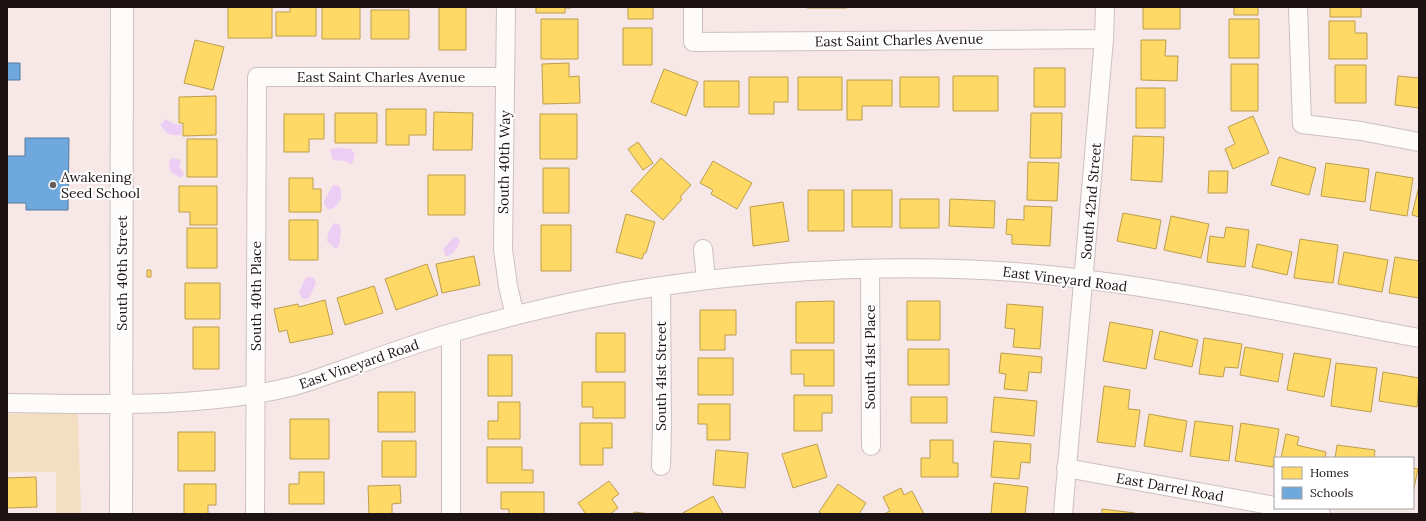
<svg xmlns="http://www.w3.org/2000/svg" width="1426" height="521" font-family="Lora,serif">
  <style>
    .green { fill: #f2dfc1 }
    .water { fill: #eccdf4 }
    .homes { fill: #ffd966; stroke: #bb9e4d }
    .schools { fill: #6fa8dc; stroke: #567b9f }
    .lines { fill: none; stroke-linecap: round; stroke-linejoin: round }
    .minor-casing { stroke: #cdc1c0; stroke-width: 20 }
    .major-casing { stroke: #cdc1c0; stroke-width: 24 }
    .minor { stroke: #fefbfb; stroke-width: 18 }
    .major { stroke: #fefbfb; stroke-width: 22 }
    .poi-dot { fill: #695d5c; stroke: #fff; stroke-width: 1.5 }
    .labels { text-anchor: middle; stroke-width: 4; stroke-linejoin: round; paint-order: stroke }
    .street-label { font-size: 14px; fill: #1c1312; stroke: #fff }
    .poi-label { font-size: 14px; fill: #1c1312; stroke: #fff; text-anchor: start }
  </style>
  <rect width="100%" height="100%" fill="#f7e7e6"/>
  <path class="green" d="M78,413L81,514H56V472H7V414Z"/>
  <path class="water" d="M166,119L174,124L182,125L181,135C166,136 168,133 160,125Z
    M339,148L351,149L355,154L352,164H349L346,161L333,160L330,151L331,149Z
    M172,158L181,160L179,166L184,174L180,178L170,171L169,161Z
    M333,185L339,186C345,196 339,208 328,210L324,204V201Z
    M334,223L340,225L341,232L339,246L336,249L327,241L329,231Z
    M454,237H457L460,242C457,248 453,256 446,256L443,249Z
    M309,277L314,278L316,283L309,298L303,299L299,293L305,279Z"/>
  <path class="homes" d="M228,7H272V38H228Z
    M290,7H316V36H276V12H290Z
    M322,7H360V39H322Z
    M439,7H466V50H439Z
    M536,7H571V8H565V13H536Z
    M628,7H653V19H628Z
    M807,7H847V8H807Z
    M1143,7H1180V29H1143Z
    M1234,7H1258V15H1234Z
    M1330,7H1361V17H1330Z
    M371,10H409V39H371Z
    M541,19H578V59H541Z
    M1229,19H1259V58H1229Z
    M1329,21H1355V33H1367V59H1329Z
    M623,28H652V65H623Z
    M195,40L224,47L213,90L184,83Z
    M1141,40H1166L1165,56H1178L1177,81L1141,80Z
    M569,63V77L579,76L580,103L543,104L542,64Z
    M1231,64H1258V111H1231Z
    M1335,65H1366V103H1335Z
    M1034,68H1065V107H1034Z
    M664,69L698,82L686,116L651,102Z
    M953,76H998V111H953Z
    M1398,76L1419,78V108L1395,105Z
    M749,77H788V102H774V114H749Z
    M798,77H842V110H798Z
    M900,77H939V107H900Z
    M847,80H892V106H862V120H847Z
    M704,81H739V107H704Z
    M1136,88H1165V128H1136Z
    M216,96V135L183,136V123H179V97Z
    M386,109H426V135H409V145H386Z
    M434,112L473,113L472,150H433Z
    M335,113H377V143H335Z
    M1031,113H1062L1061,158H1030Z
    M284,114H324V139H309V152H284Z
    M540,114H577V159H540Z
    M1253,116L1269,153L1233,169L1225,149L1235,144L1228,127Z
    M1133,136L1164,137L1162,182L1131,180Z
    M187,139H217V177H187Z
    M638,142L653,163L643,170L628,149Z
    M1279,157L1316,168L1309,195L1271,185Z
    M661,158L691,185L680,197L682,199L663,220L631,191Z
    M713,161L752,183L737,209L711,194L713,190L700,183Z
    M1028,162L1059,163L1057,201L1027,200Z
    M1326,163L1369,169L1365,202L1321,196Z
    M543,168H569V213H543Z
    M1209,171H1228L1227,193H1208Z
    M1376,172L1413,178L1407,216L1370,210Z
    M428,175H465V215H428Z
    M289,178H313V189H321V212H289Z
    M179,186H217V225H190V212H179Z
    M1419,186V217L1412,215Z
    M808,190H844V231H808Z
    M852,190H892V227H852Z
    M900,199H939V228H900Z
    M950,199L995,201L994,228L949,226Z
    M783,202L789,241L753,246L750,207Z
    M1024,206L1052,207L1050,246L1012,244V235L1006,234L1007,219L1024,220Z
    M1123,213L1161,220L1156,249L1117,241Z
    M626,214L655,222L646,253H644L642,259L616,252Z
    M1171,216L1209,224L1201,258L1164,250Z
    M289,220H318V260H289Z
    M541,225H571V271H541Z
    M1226,227L1249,230L1245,267L1207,262L1210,236L1224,238Z
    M187,228H217V268H187Z
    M1300,239L1338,245L1333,283L1294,278Z
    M1257,244L1292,252L1287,275L1252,267Z
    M1344,252L1388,260L1382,292L1338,284Z
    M474,256L480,285L442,293L436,264Z
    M1395,257L1419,261V298L1389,293Z
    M427,264L438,295L396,310L385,279Z
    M147,270H151V277H147Z
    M185,283H220V319H185Z
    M374,286L383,313L345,325L337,298Z
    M325,300L333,334L290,343L287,330L279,332L274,309L298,304L299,307Z
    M834,301V343H796V302Z
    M907,301H940V340H907Z
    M1007,304L1043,307L1040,349L1013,347L1015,329L1005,328Z
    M700,310H736V335H725V350H700Z
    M1110,322L1153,330L1146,369L1103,361Z
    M193,327H219V369H193Z
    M1160,331L1198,340L1192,367L1154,359Z
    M596,333H625V372H596Z
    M1204,338L1242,344L1238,368L1225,367L1223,377L1199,374Z
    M1245,347L1283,354L1278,382L1240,375Z
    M908,349H949V385H908Z
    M791,350H834V386H804V374H791Z
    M1001,353L1042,357L1041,373L1029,372L1027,391L1004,389L1006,374L999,373Z
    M1294,353L1331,359L1324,397L1287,390Z
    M488,355H512V396H488Z
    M698,358H733V395H698Z
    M1336,363L1377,368L1371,412L1331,406Z
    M1383,372L1419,378L1417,407L1379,401Z
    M582,382H625V418H593V407H582Z
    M1104,386L1130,390L1128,409L1140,410L1135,447L1097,442Z
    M378,392H415V432H378Z
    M794,395H832V413H822V431H794Z
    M911,397H947V423H911Z
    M994,397L1037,401L1034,436L991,432Z
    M498,402H520V439H488V421H498Z
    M698,404H730V440H707V424H698Z
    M1149,414L1187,421L1182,452L1144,446Z
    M290,419H329V459H290Z
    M1195,421L1233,426L1229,461L1190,456Z
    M580,423H612V448H603V465H580Z
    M1241,423L1279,429L1273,467L1235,461Z
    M178,432H215V471H178Z
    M1286,434L1299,437L1297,445L1326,452L1325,458H1281Z
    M930,440H953V463H958V477H921V458H930Z
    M382,441H416V477H382Z
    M994,441L1031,444L1030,463L1021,462L1019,479L991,477Z
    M817,444L827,477L793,488L782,454Z
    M1337,445L1375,450L1374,458H1335Z
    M487,447H522V470H533V483H487Z
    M716,450L748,453L745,488L713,485Z
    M1413,468L1418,469L1413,493Z
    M299,472H324V504H289V484H299Z
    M36,477L37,507L7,508V478Z
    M609,481L619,494L612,499L618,508L610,514H586L578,503Z
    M994,483L1028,487L1025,514H991Z
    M184,484H216V505H208V514H184Z
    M838,484L866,503L859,514H822L819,512Z
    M400,485L401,503L392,504V514H369L368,486Z
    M901,488L904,495L912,491L924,514H884L890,511L883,497Z
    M501,492H544V514H509V509H501Z
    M713,496L723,514H681Z
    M1102,509L1135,513V514H1102Z
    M634,512L651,514H633Z"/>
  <path class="schools" d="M7,63H20V80H7Z
    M25,138H69L68,210H26V203H7V156H25Z"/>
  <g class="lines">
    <defs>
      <path id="minor" d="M506,7L503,249L508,286L515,316
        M693,7V42L1104,39
        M1298,7L1302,124L1361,131L1419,142
        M703,249L706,280
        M870,269L871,446
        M661,286L662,427L661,466
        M451,333V514
        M7,403C100,404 204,409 294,386C310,382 326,375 342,370C378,357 414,344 451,333C520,313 591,296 662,286C778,269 911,263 1028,273C1159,285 1289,314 1419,338
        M1066,468L1275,506
        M1288,508L1321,514
        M255,514L257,77H505
        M1063,514L1104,39L1105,7"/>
      <path id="major" d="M121,514L122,7"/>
    </defs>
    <use href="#minor" class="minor-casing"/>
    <use href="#major" class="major-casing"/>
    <use href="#minor" class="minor"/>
    <use href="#major" class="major"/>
  </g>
  <circle class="poi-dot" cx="53" cy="185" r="4"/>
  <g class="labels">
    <g class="street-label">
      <text transform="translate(899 40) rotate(-1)" y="5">East Saint Charles Avenue</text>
      <text x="381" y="82">East Saint Charles Avenue</text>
      <text transform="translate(504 162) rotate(-89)" y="5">South 40th Way</text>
      <text transform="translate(1091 201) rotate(-85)" y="5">South 42nd Street</text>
      <text transform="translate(122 273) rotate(-90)" y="5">South 40th Street</text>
      <text transform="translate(1065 279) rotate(7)" y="5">East Vineyard Road</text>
      <text transform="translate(256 296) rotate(-90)" y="5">South 40th Place</text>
      <text transform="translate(870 357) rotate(-90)" y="5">South 41st Place</text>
      <text transform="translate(359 364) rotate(-19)" y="5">East Vineyard Road</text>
      <text transform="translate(661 376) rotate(-90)" y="5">South 41st Street</text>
      <text transform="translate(1170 487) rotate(10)" y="5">East Darrel Road</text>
    </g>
    <g class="poi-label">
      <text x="61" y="182">Awakening<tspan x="61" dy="16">Seed School</tspan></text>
    </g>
  </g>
  <rect width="1426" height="521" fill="none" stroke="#1c1312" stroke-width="16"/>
  <rect x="1274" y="457" width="140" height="52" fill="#ffffff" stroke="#a4a1a0"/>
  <rect x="1282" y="467" width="20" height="12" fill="#ffd966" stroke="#a4a1a0"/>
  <text x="1310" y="477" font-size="12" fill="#1c1312">Homes</text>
  <rect x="1282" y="487" width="20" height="12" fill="#6fa8dc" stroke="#a4a1a0"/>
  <text x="1310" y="497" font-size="12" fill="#1c1312">Schools</text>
</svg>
